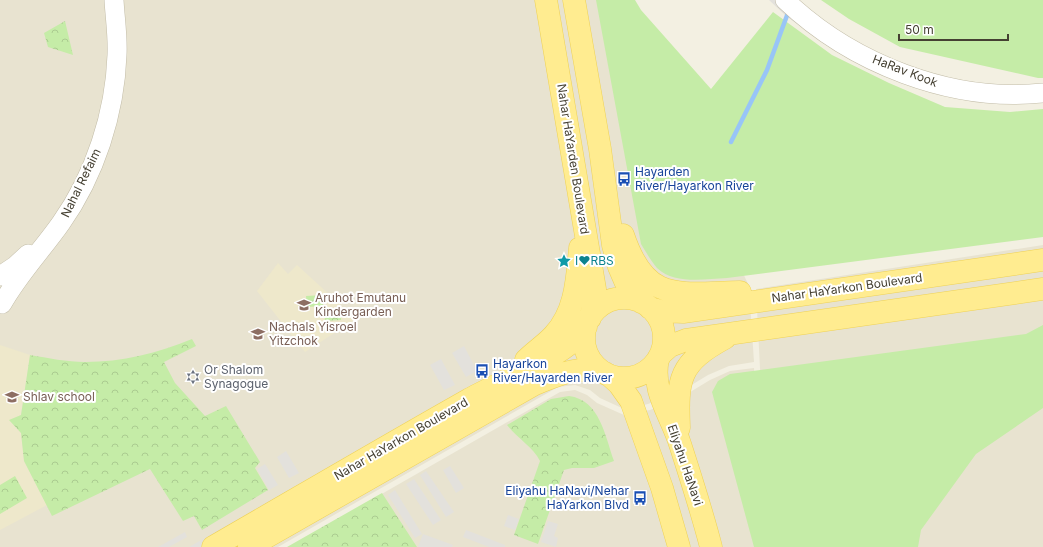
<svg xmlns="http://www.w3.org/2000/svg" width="1043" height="547" font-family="Inter,sans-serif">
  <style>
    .residential { fill: #e8e3d0 }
    .education { fill: #eee8cb }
    .grass { fill: #c5eca7 }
    .park { fill: url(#park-crowns) }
    .parking { fill: #e3e1dc }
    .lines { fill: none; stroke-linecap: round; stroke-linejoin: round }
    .stream { stroke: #98c5f7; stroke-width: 4.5 }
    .minor-casing { stroke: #c2bca7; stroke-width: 20 }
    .major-casing { stroke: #efd255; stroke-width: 23 }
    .minor { stroke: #fff; stroke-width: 19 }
    .major { stroke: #ffec90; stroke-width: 22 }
    .labels { text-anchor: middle; stroke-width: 4; stroke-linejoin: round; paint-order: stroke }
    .street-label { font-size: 12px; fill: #454032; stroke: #fff }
    .transit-label { font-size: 12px; fill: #164399; stroke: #fff; text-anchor: start }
    .culture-label { font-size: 12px; fill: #0d838f; stroke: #fff; text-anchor: start }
    .education-label { font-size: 12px; fill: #785e54; stroke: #fff; text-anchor: start }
    .worship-label { font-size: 12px; fill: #5b616d; stroke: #fff; text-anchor: start }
  </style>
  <defs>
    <pattern id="park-crowns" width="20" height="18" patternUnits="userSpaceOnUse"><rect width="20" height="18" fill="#c5eca7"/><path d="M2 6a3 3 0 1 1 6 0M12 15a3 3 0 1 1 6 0" fill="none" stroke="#abcb90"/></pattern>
  </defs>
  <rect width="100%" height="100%" fill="#f3f0e2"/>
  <path class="residential" d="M0,0H609L682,143L749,286L754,362L729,366L708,375L680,392L648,404L624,409L600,398L590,390L575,385L558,387L278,547H0Z
    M1043,245V547H802L763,428L756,289Z
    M754,368L758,430L795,547H289L560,392L575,390L587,395L597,403L624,415L650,410L682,397L710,380L730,371Z"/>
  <path class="education" d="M278,263L288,274L297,265L356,319L305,352L257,291Z
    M0,345L30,355L21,415L10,420L21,433L24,461L47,505L0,530Z"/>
  <path class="grass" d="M596,0H635L641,10L711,89L773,12L832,55L889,83L945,107L1010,112L1043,109V237L727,278C705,279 675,285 657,268C651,261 646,252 641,244Z
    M821,0H1043V78H1038L900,47L849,19Z
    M1043,325V408L976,454L921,530L918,547H754L712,392L718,381L730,374L1026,334Z"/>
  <path class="park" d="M65,21L73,55L48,47L44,33Z
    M323,295V306L307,307L306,296Z
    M341,308V320L325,321L324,309Z
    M192,339L196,346L164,362L175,383L205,416L226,406L260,462L255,468L268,490L202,530L194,516L183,521L150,469L52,516L24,461L21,433L9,420L21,415L30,355C48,358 67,362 85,362C122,362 158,353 192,339Z
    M569,396C600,400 605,436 614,461L594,468H572L564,470L538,544L514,535L540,461C533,447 517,438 507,425L551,399Z
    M15,476L27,498L0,514V485Z
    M382,493L417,547H287Z"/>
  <path class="parking" d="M769,0H775L789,13L832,44L829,47L786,16Z
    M464,346L477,371L466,377L452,353Z
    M441,359L455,385L444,390L430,365Z
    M286,451L299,473L289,478L277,457Z
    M265,464L278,485L269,490L257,469Z
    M450,466L464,488L456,493L443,470Z
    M426,471L454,512L446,517L420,475Z
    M414,479L441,520L433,525L406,484Z
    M395,490L422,534L415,538L388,495Z
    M280,495L283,499L200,547H189Z
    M508,515L519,519L515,530L504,526Z
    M548,521L558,524L554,536L558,538L556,547L541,542Z
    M466,530L505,545V547H489L463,537Z
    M185,532L187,537L169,547H158Z
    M423,534L453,545L452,547H418Z"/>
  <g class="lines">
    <path class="stream" d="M731,142L767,70L789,10"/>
    <defs>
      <path id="minor" d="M785,0C851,63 951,103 1043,93
        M0,276L15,266L28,254
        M2,304C18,275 42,250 61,223C95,175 115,113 117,55C118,37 115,18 114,0"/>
      <path id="major" d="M546,0L595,289L594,305L590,318
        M574,0L600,149L613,245L619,267L625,281L641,302
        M623,235C646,304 677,293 740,292
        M584 338a40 40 0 1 1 80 0a40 40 0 1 1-80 0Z
        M650,308L661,311L683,312L1043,260
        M661,354L670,346L686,340L1043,289
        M658,359C651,391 671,415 680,444C691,478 702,512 711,547
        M526,360C535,351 546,344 554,335C576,311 577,279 580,248
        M609,375L619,384L631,401L662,488L679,547
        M679,428C677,378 679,363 725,338
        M213,547C298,498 383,448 468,400C498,383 570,354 586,327
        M249,547L535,384C560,374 578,365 605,373"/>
    </defs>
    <use href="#minor" class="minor-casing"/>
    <use href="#major" class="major-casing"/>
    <use href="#minor" class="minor"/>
    <use href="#major" class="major"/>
  </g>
  <defs>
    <symbol id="bus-bare" viewBox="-9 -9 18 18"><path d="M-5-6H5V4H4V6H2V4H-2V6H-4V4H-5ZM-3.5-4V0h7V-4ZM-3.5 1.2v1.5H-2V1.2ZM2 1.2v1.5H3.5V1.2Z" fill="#1a4fb4" stroke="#fff" stroke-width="2.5" paint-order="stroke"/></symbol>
    <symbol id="sight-bare" viewBox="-9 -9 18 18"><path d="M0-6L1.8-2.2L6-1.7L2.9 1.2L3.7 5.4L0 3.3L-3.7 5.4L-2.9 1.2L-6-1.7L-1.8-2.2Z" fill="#0f9aa8" stroke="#fff" stroke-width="2.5" paint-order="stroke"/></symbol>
    <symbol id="school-bare" viewBox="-9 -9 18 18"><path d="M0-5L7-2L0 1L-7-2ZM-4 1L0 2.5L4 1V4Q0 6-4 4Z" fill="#8d6e63" stroke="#fff" stroke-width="2.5" paint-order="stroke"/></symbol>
    <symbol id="synagogue-bare" viewBox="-9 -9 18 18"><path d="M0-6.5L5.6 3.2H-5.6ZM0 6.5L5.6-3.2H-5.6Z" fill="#6b7280" stroke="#fff" stroke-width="2.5" paint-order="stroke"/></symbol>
  </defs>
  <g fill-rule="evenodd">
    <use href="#bus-bare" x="614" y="169" width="20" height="20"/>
    <use href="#sight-bare" x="554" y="251" width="20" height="20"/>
    <use href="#school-bare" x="294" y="295" width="20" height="20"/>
    <use href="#school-bare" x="248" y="324" width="20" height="20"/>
    <use href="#bus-bare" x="472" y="361" width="20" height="20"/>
    <use href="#synagogue-bare" x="183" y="367" width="20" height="20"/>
    <use href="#school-bare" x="2" y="387" width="20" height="20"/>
    <use href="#bus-bare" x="630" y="488" width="20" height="20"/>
  </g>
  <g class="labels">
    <g class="street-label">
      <text transform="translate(905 71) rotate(21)" y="4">HaRav Kook</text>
      <text transform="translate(573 159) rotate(81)" y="4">Nahar HaYarden Boulevard</text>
      <text transform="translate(81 183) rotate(-64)" y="4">Nahal Refaim</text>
      <text transform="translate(847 288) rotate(-8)" y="4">Nahar HaYarkon Boulevard</text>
      <text transform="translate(401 439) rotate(-30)" y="4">Nahar HaYarkon Boulevard</text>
      <text transform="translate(685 465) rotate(71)" y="4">Eliyahu HaNavi</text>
    </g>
    <g class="transit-label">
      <text x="635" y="176">Hayarden<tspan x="635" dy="14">River/Hayarkon River</tspan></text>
      <text x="493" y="368">Hayarkon<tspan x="493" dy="14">River/Hayarden River</tspan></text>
      <text x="629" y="495" text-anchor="end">Eliyahu HaNavi/Nehar<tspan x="629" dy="14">HaYarkon Blvd</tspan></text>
    </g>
    <g class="culture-label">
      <text x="575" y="265">I❤RBS</text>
    </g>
    <g class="education-label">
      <text x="315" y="302">Aruhot Emutanu<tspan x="315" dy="14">Kindergarden</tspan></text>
      <text x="269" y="331">Nachals Yisroel<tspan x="269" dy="14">Yitzchok</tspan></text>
      <text x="23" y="401">Shlav school</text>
    </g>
    <g class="worship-label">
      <text x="204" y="374">Or Shalom<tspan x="204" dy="14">Synagogue</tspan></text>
    </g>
  </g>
  <path d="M899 34v6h109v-6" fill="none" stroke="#454032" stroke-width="2"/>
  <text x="905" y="34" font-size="12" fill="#454032" stroke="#ffffff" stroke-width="3" paint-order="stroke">50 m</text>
</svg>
